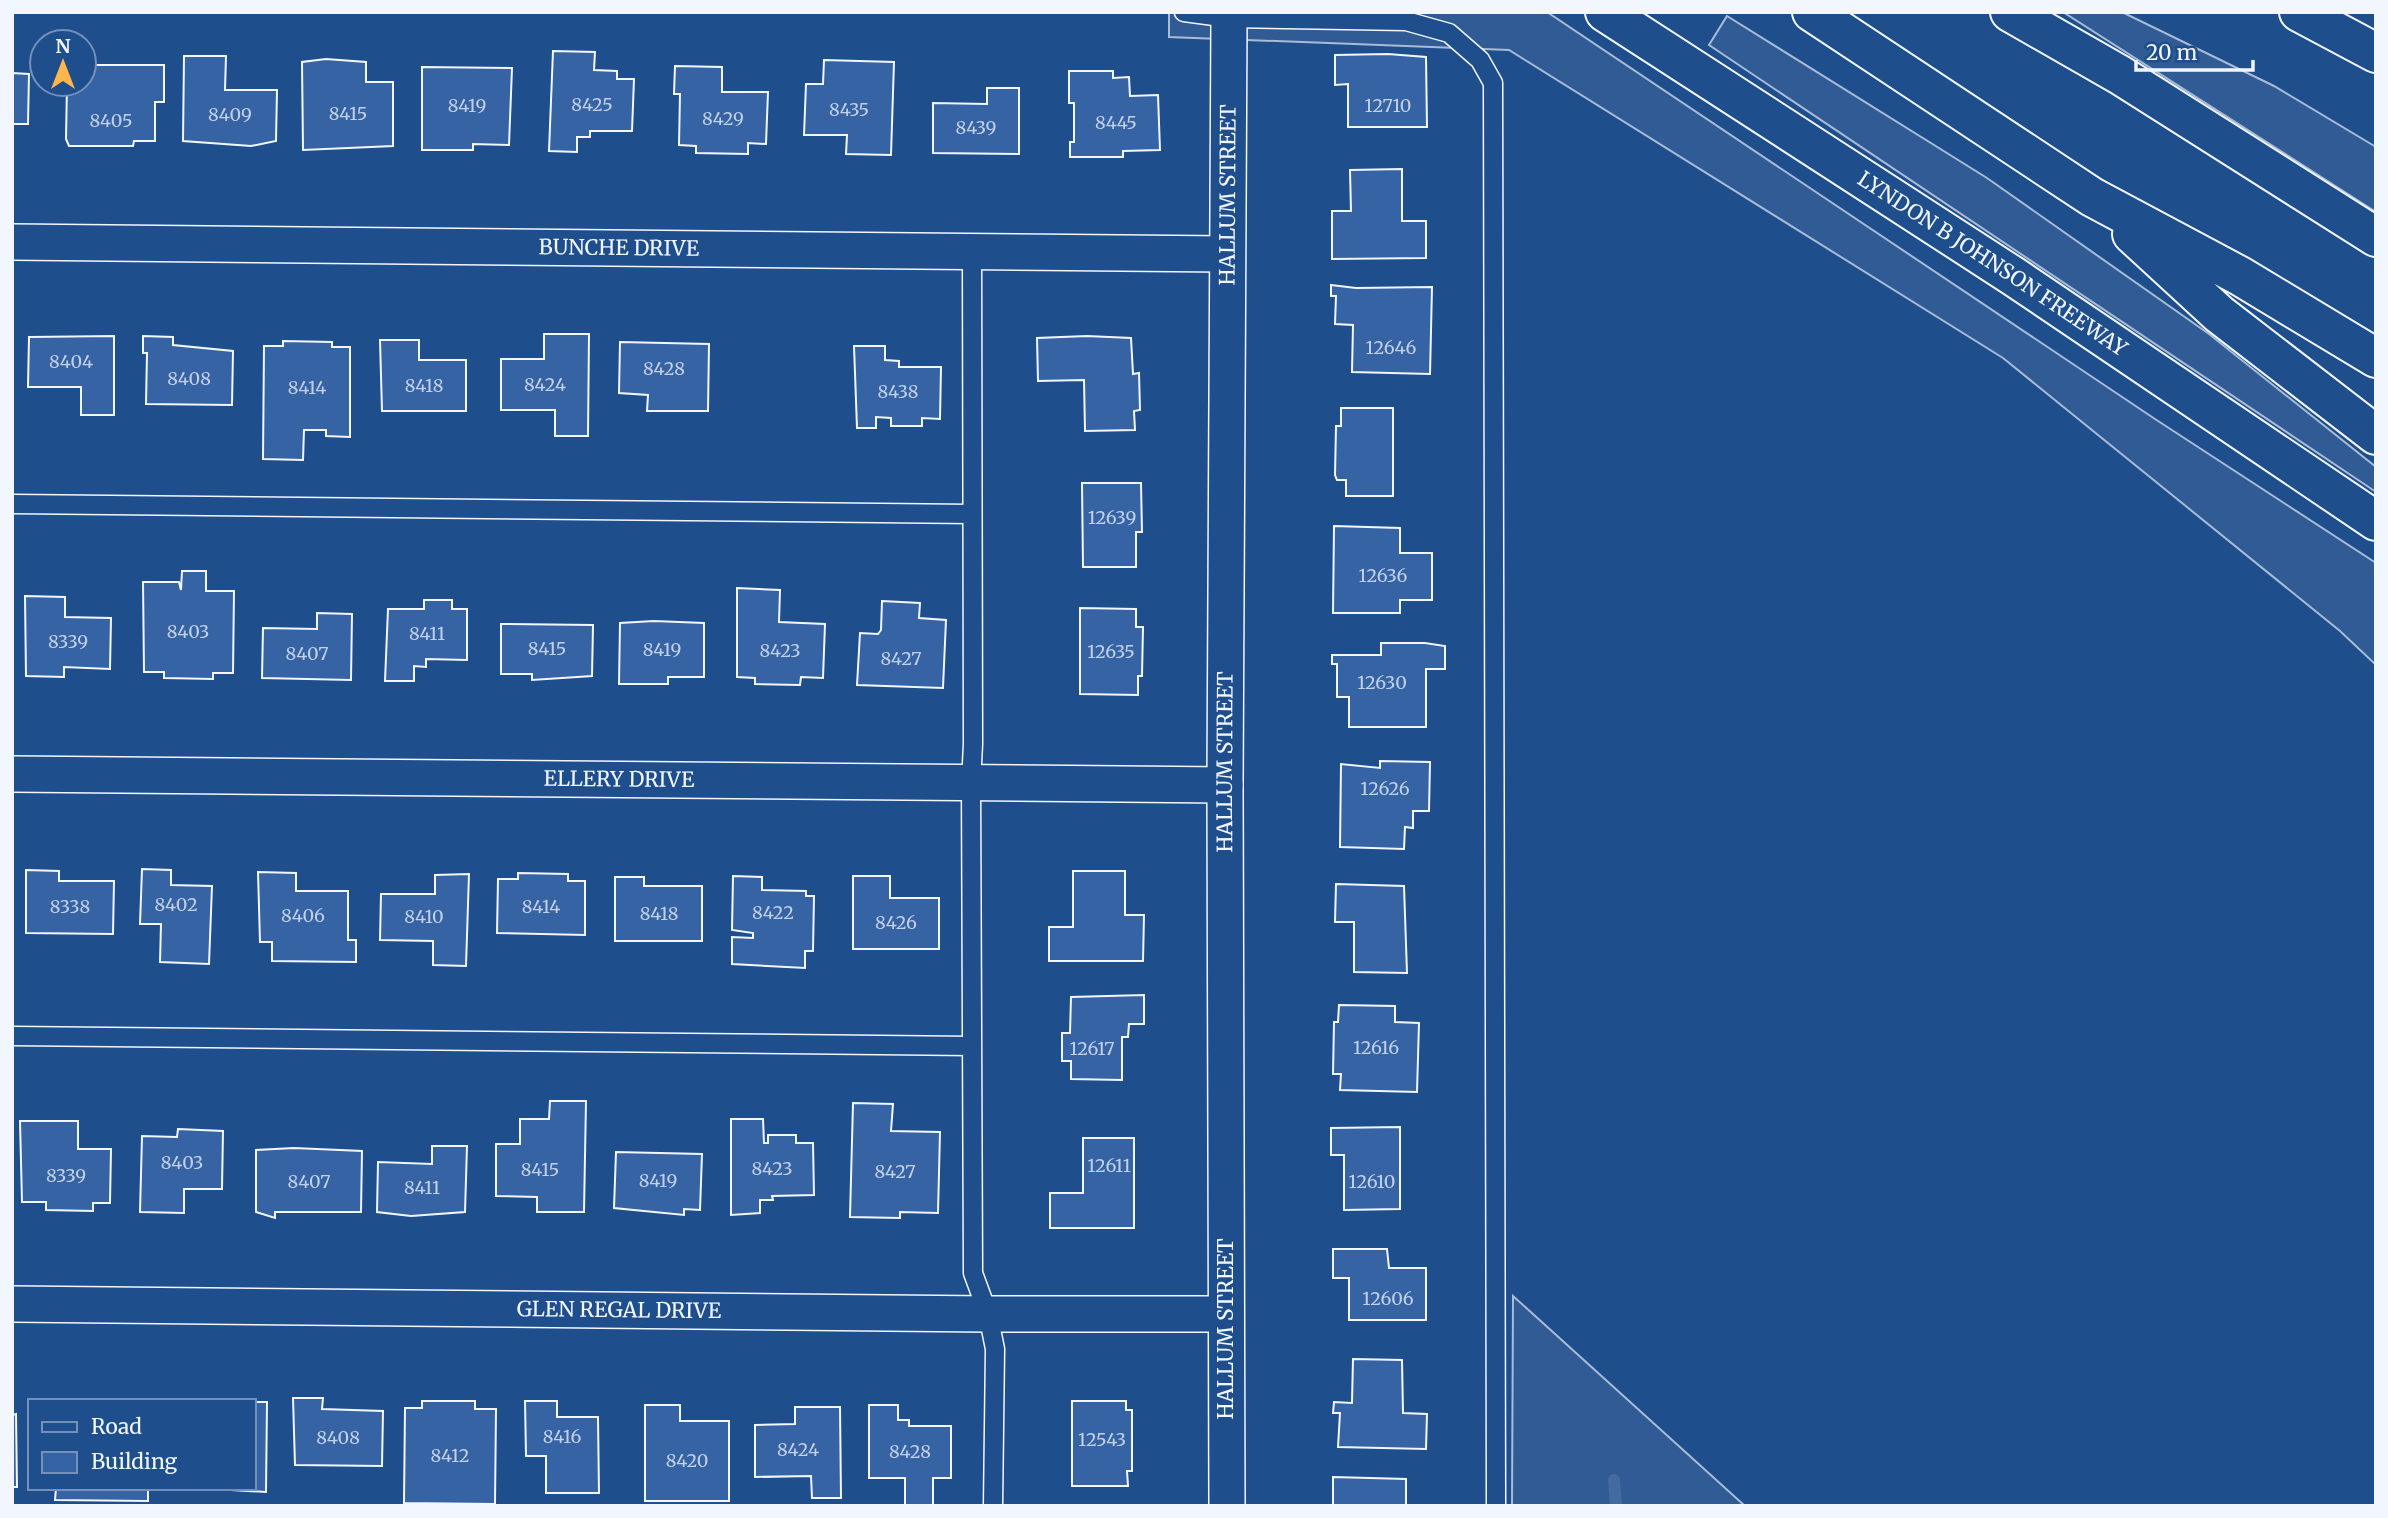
<svg xmlns="http://www.w3.org/2000/svg" width="2388" height="1518" font-family="Merriweather,serif">
  <style>
    .built { fill: #305b95; stroke: #a8bbd7; stroke-width: 2 }
    .lines { fill: none; stroke-linecap: round; stroke-linejoin: round }
    .stream { stroke: #446ba0; stroke-width: 12 }
    .building { fill: #3563a3; stroke: #f2f6ff; stroke-width: 2 }
    .service-casing { stroke: #f2f6ff; stroke-width: 21 }
    .minor-casing { stroke: #f2f6ff; stroke-width: 38 }
    .secondary-casing { stroke: #f2f6ff; stroke-width: 42 }
    .motorway-casing { stroke: #f2f6ff; stroke-width: 42 }
    .service { stroke: #1f4e8c; stroke-width: 18 }
    .minor { stroke: #1f4e8c; stroke-width: 35 }
    .secondary { stroke: #1f4e8c; stroke-width: 38 }
    .motorway { stroke: #1f4e8c; stroke-width: 38 }
    .labels { text-anchor: middle; stroke-width: 5; stroke-linejoin: round; paint-order: stroke }
    .number-label { font-size: 18px; fill: #c3d1e8 }
    .street-label { font-size: 21px; fill: #f2f6ff; stroke: #1f4e8c }
  </style>
  <rect width="100%" height="100%" fill="#1f4e8c"/>
  <path class="built" d="M1169,12H1547L2155,419L2376,563V665L2340,631L2003,358L1509,50L1169,37Z
    M2063,12H2122L2274,86L2376,147V212Z
    M1727,16L1987,178L2209,334L2376,467V492L1709,45Z
    M1513,1296L1745,1506H1512Z"/>
  <g class="lines">
    <path class="stream" d="M1614,1480L1616,1506"/>
  </g>
  <path class="building" d="M553,51L595,52L594,70L617,71V79H634L632,131H590V137H577V152L549,151Z
    M1388,54L1426,57L1427,127H1348V84L1335,85V55Z
    M184,56H226L225,90H277L276,141L251,146L183,141Z
    M326,59L366,62V82H393V146L303,150L302,62Z
    M824,60L894,62L891,155L846,154L847,135H804L806,84H823Z
    M84,65H164V102H155V141H134L133,146H69L66,139L67,84H84Z
    M675,66L722,67V92H768L766,144L748,143V154L696,153V146L679,145L680,94H674Z
    M422,67L512,68L509,145L473,144V150H422Z
    M1069,71H1113V78L1129,77L1130,96L1158,95L1160,150L1123,151V157H1070V142H1074V103H1069Z
    M12,73L29,74L28,124H12Z
    M987,88H1019V154L933,153V103L987,104Z
    M1402,169V221H1426V258L1332,259V211H1351L1350,170Z
    M1331,285L1356,288L1432,287L1430,374L1352,372L1353,325L1335,324L1336,296H1331Z
    M544,334H589L588,436H555V410H501V359H544Z
    M114,336V415H81V387H28L29,337Z
    M143,336L173,337V345L233,351L232,405L146,404L147,353H143Z
    M1087,336L1131,338L1133,374L1139,373L1140,410L1134,411L1135,430L1085,431L1084,380L1038,381L1037,338Z
    M380,340H419V360H466V411H382Z
    M283,341L332,342V347H350V437L326,436V430H304L303,460L263,459L264,346H283Z
    M620,342L709,344L708,411H647L648,395L619,393Z
    M854,346H885V360L899,361V367H941L940,419L922,418V426H891V418L876,417V428H857Z
    M1341,408H1393V496H1346V480H1337L1335,475L1336,426H1341Z
    M1082,483H1141L1142,532H1136V567H1083Z
    M1334,526L1400,528V553H1432V600H1400V613H1333Z
    M182,571H206V591H234L233,673H213V679L164,678V672H144L143,582H179L181,590Z
    M737,588L780,590L779,622L825,624L823,678L801,677L800,685L755,684V678L737,677Z
    M25,596L65,597V617L111,618L110,669L64,667V677L26,676Z
    M424,600H452V609H467V660L426,659V667L414,666V681H385L388,609H424Z
    M882,601L920,603L919,618L946,620L943,688L857,685L860,633L878,634L881,630Z
    M1080,608L1136,609V627H1143L1142,676H1138V695L1080,694Z
    M317,613L352,614L351,680L262,678L263,628L317,629Z
    M654,621L704,623V677H668V684H619L620,623Z
    M501,624L593,625L592,676L532,680V674H501Z
    M1381,643H1425L1445,646V669H1426V727H1349V697H1337V664H1332V655H1381Z
    M1380,761L1430,762L1429,811H1413V828L1405,827L1404,849L1340,847L1341,764L1380,768Z
    M142,869L171,870V885L212,886L209,964L160,962L161,924H140Z
    M26,870L59,871V881H114L113,934L26,933Z
    M1073,871H1125V915H1144L1143,961H1049V927H1073Z
    M258,872L296,873V891H348V940H356V962L272,961V942H260Z
    M518,873L568,874V881H585V935L497,933L498,879H518Z
    M469,874L466,966L433,965V941L380,940L381,894H435V875Z
    M733,876L762,877V890L806,891V896H814L813,951H805V968L732,964V937L753,938V933L732,930Z
    M853,876H890V898H939V949H853Z
    M615,877H644V886H702V941H615Z
    M1336,884L1404,886L1407,973L1354,972V922H1335Z
    M1144,995V1024H1129L1128,1037H1122V1080L1071,1079V1061H1062V1033H1070L1071,997Z
    M1339,1005L1395,1006V1022L1419,1023L1417,1092L1340,1090L1341,1074H1333L1334,1022H1338Z
    M550,1101H586L584,1212H537V1197L496,1196V1144H520V1119H549Z
    M853,1103L893,1104L891,1131L940,1132L938,1213L900,1212V1218L850,1217Z
    M731,1119H763L764,1143H768V1135H796V1143H813L814,1195L772,1196L773,1200H760V1213L731,1215Z
    M20,1121H78V1149H111L110,1203H93V1211L46,1210V1202H22Z
    M1400,1127V1209L1344,1210V1155H1331V1128Z
    M178,1129L223,1131L222,1189H184V1213L140,1212L142,1136L177,1137Z
    M1083,1138H1134V1228H1050V1193H1083Z
    M432,1146H467L465,1212L411,1216L377,1212L378,1162L432,1164Z
    M294,1148L362,1151L361,1212H275V1218L256,1212V1150Z
    M616,1152L702,1154L700,1210L684,1209V1215L614,1208Z
    M1333,1249H1387L1389,1268H1426V1320H1349V1278H1333Z
    M1353,1359L1402,1360L1403,1413L1427,1414L1426,1449L1338,1447L1340,1413H1333L1334,1402L1352,1403Z
    M293,1398H323L322,1409L383,1411L382,1466L295,1465Z
    M422,1401H475V1409H496L495,1504L404,1503L405,1408H422Z
    M525,1401H557V1417H598L599,1493H546V1456H526Z
    M1072,1401H1126V1410H1132V1471H1127L1128,1486H1072Z
    M254,1402H267L266,1492L197,1488H254Z
    M645,1405H680V1421H729V1501H645Z
    M869,1405H898V1420H909V1426H951V1478H933V1506H905V1478H869Z
    M795,1407H840L841,1498H812L811,1476L755,1477V1425L795,1424Z
    M16,1414L17,1487H12V1415Z
    M1333,1477L1406,1479V1506H1333Z
    M56,1488H148V1501L55,1500Z"/>
  <g class="lines">
    <defs>
      <path id="service" d="M1184,12L1229,18L1406,21L1449,33L1480,60L1493,83L1496,1506
        M972,250L973,744L971,783L973,1273L988,1314L995,1349L993,1506
        M12,504L972,514
        M12,1036L972,1046"/>
      <g id="minor">
        <path id="s1" d="M12,242L1226,254"/>
        <path id="s2" d="M12,774L1225,785"/>
        <path id="s3" d="M12,1304L988,1314H1226"/>
        <path id="s4" d="M1227,1506L1225,785L1229,18"/>
      </g>
      <g id="secondary">
        <path id="s5" d="M1605,12L2013,276L2376,521"/>
      </g>
      <path id="motorway" d="M1812,12L2092,197L2240,276L2376,358
        M2010,12L2120,75L2376,237
        M2299,12L2376,53
        M2132,234L2219,314L2376,435"/>
    </defs>
    <use href="#service" class="service-casing"/>
    <use href="#minor" class="minor-casing"/>
    <use href="#secondary" class="secondary-casing"/>
    <use href="#motorway" class="motorway-casing"/>
    <use href="#service" class="service"/>
    <use href="#minor" class="minor"/>
    <use href="#secondary" class="secondary"/>
    <use href="#motorway" class="motorway"/>
  </g>
  <g class="labels">
    <g class="number-label">
      <text x="592" y="111">8425</text>
      <text x="467" y="112">8419</text>
      <text x="1388" y="112">12710</text>
      <text x="849" y="116">8435</text>
      <text x="348" y="120">8415</text>
      <text x="230" y="121">8409</text>
      <text x="723" y="125">8429</text>
      <text x="111" y="127">8405</text>
      <text x="1116" y="129">8445</text>
      <text x="976" y="134">8439</text>
      <text x="1391" y="354">12646</text>
      <text x="71" y="368">8404</text>
      <text x="664" y="375">8428</text>
      <text x="189" y="385">8408</text>
      <text x="545" y="391">8424</text>
      <text x="424" y="392">8418</text>
      <text x="307" y="394">8414</text>
      <text x="898" y="398">8438</text>
      <text x="1112" y="524">12639</text>
      <text x="1383" y="582">12636</text>
      <text x="188" y="638">8403</text>
      <text x="427" y="640">8411</text>
      <text x="68" y="648">8339</text>
      <text x="547" y="655">8415</text>
      <text x="662" y="656">8419</text>
      <text x="780" y="657">8423</text>
      <text x="1111" y="658">12635</text>
      <text x="307" y="660">8407</text>
      <text x="901" y="665">8427</text>
      <text x="1382" y="689">12630</text>
      <text x="1385" y="795">12626</text>
      <text x="176" y="911">8402</text>
      <text x="70" y="913">8338</text>
      <text x="541" y="913">8414</text>
      <text x="773" y="919">8422</text>
      <text x="659" y="920">8418</text>
      <text x="303" y="922">8406</text>
      <text x="424" y="923">8410</text>
      <text x="896" y="929">8426</text>
      <text x="1376" y="1054">12616</text>
      <text x="1092" y="1055">12617</text>
      <text x="182" y="1169">8403</text>
      <text x="1109" y="1172">12611</text>
      <text x="772" y="1175">8423</text>
      <text x="540" y="1176">8415</text>
      <text x="895" y="1178">8427</text>
      <text x="66" y="1182">8339</text>
      <text x="658" y="1187">8419</text>
      <text x="309" y="1188">8407</text>
      <text x="1372" y="1188">12610</text>
      <text x="422" y="1194">8411</text>
      <text x="1388" y="1305">12606</text>
      <text x="562" y="1443">8416</text>
      <text x="338" y="1444">8408</text>
      <text x="1102" y="1446">12543</text>
      <text x="798" y="1456">8424</text>
      <text x="910" y="1458">8428</text>
      <text x="450" y="1462">8412</text>
      <text x="687" y="1467">8420</text>
    </g>
    <g class="street-label">
      <text dy="7" stroke="none"><textPath href="#s4" startOffset="1311">HALLUM STREET</textPath></text>
      <text dy="7" stroke="none"><textPath href="#s1" startOffset="607">BUNCHE DRIVE</textPath></text>
      <text dy="7" stroke="none"><textPath href="#s5" startOffset="462">LYNDON B JOHNSON FREEWAY</textPath></text>
      <text dy="7" stroke="none"><textPath href="#s4" startOffset="744">HALLUM STREET</textPath></text>
      <text dy="7" stroke="none"><textPath href="#s2" startOffset="607">ELLERY DRIVE</textPath></text>
      <text dy="7" stroke="none"><textPath href="#s3" startOffset="607">GLEN REGAL DRIVE</textPath></text>
      <text transform="translate(1226 1329) rotate(-90)" y="7">HALLUM STREET</text>
    </g>
  </g>
  <rect width="2388" height="1518" fill="none" stroke="#f2f6ff" stroke-width="28"/>
  <rect x="28" y="1399" width="228" height="91" fill="#1f4e8c" stroke="#7391ba" stroke-width="2"/>
  <rect x="42" y="1422" width="35" height="10" fill="#1f4e8c" stroke="#7391ba" stroke-width="2"/>
  <text x="91" y="1434" font-size="21" fill="#f2f6ff">Road</text>
  <rect x="42" y="1452" width="35" height="21" fill="#3563a3" stroke="#7391ba" stroke-width="2"/>
  <text x="91" y="1469" font-size="21" fill="#f2f6ff">Building</text>
  <g transform="translate(63 63)"><circle r="33" fill="#1f4e8c" stroke="#7391ba" stroke-width="2"/>
  <path d="M0-5L12 26L0 18L-12 26Z" fill="#ffb74d"/>
  <text y="-10" font-size="19" font-weight="bold" text-anchor="middle" fill="#f2f6ff">N</text>
  </g>
  <path d="M2136 60v10h117v-10" fill="none" stroke="#f2f6ff" stroke-width="3.5"/>
  <text x="2146" y="60" font-size="21" fill="#f2f6ff" stroke="#1f4e8c" stroke-width="5" paint-order="stroke">20 m</text>
</svg>
